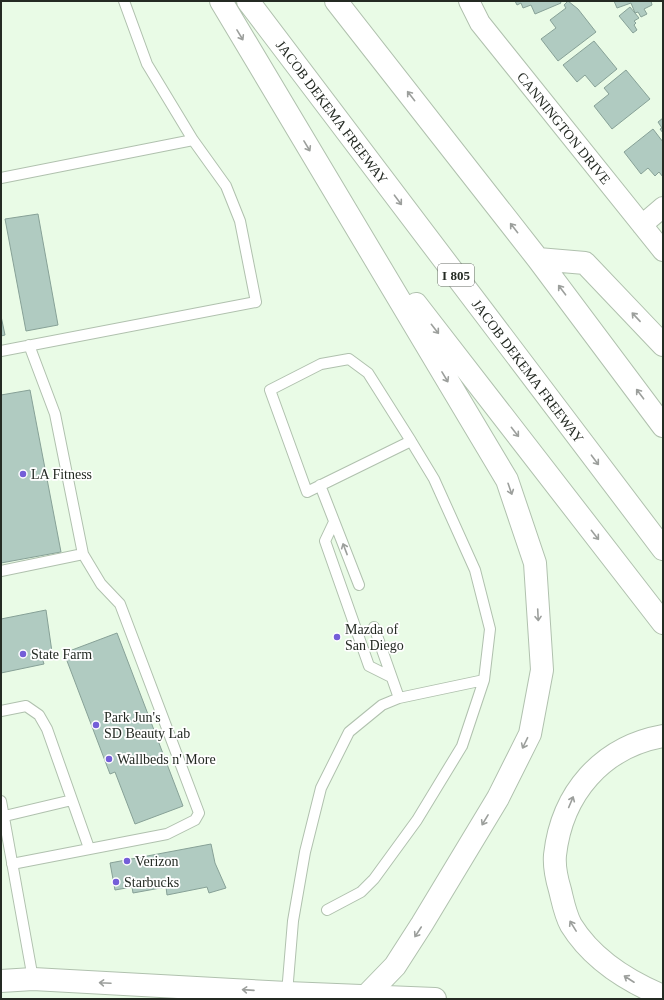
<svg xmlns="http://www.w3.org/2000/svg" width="664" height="1000" font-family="Georgia,serif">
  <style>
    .building { fill: #b0cbc1; stroke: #87a197 }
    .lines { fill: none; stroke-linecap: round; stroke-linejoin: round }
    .lane-casing { stroke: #b0c1ae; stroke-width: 12 }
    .street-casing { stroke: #b0c1ae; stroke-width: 22 }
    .primary-casing { stroke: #b0c1ae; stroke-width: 24 }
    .highway-casing { stroke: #b0c1ae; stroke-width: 24 }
    .lane { stroke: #fff; stroke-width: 10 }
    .street { stroke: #fff; stroke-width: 20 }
    .primary { stroke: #fff; stroke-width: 22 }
    .highway { stroke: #fff; stroke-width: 22 }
    .oneway { stroke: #9c9f9c }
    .poi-dot { fill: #745ed8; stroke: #fff; stroke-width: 1.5 }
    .labels { text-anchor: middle; stroke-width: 3.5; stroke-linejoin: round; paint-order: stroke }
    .shield { fill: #fff; stroke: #666a65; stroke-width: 1 }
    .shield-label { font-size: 13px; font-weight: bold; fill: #242a23 }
    .street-label { font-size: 14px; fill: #242a23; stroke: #fff }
    .poi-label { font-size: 14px; fill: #242a23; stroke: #fff; text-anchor: start }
  </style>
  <rect width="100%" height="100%" fill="#e9fbe6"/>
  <path class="building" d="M515,1H560L561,3L535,14L531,5L523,8L521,3L517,5Z
    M568,1L578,9L596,32L558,61L541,39L556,28L550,20L566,8L564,5Z
    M614,1H651L652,5L644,9L647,14L641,17L638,12L635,13L631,3L617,8Z
    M630,7L639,18L634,21L636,23L634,25L637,30L633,33L619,16Z
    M594,41L617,69L595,87L585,75L577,82L563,65Z
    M626,70L650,99L612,129L594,106L609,94L604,88Z
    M663,118V133L660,129L662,128L658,122Z
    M653,129L663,142V177L659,172L655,176L648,168L641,174L624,152Z
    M38,214L58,325L26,331L5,219Z
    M1,316L5,335L1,336Z
    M30,390L61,552L1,563V395Z
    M46,610L52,652L41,654L44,664L1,673V619Z
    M117,633L183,806L135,824L115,772L110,774L64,653Z
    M211,844L215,863L226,888L209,893L207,887L167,895L166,887L133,893L132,887L115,890L110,863Z"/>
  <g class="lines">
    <defs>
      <path id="lane" d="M1,178L193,140
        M1,351L256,302L240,221L226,186L193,140L147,64L124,1
        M411,441L368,373L349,359L321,364L270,390L307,492L411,441L434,479L475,570L490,629L484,680
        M320,485L359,585
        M334,522L325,541L369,666L391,677
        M1,571L83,554
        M374,627L399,698
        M1,711L26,706L39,715L47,729L89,848
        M1,801L33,979
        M1,817L72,800
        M12,864L167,834L195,820L199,813L120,604L101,584L83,554L55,414L29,345
        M287,993L293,921L305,852L321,788L349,732L382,705L399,698L484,680L462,746L417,820L374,879L361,892L327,910"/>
      <path id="street" d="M469,1L480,23L663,251
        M642,225L663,207"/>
      <path id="primary" d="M1,981L33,979L287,993L435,999"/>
      <path id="highway" d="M221,1L507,480L535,563L542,670L530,734L498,798L422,924L395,966L365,997
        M248,1L663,549
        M336,1L538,259L663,426
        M538,259L585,263L663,345
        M416,304L663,623
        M663,736C602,747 562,793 555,855C554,866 557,880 560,890C563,902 565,914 571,925C592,959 627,981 663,996"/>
    </defs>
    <use href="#lane" class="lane-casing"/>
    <use href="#street" class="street-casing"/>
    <use href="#primary" class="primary-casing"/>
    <use href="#highway" class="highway-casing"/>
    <use href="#lane" class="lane"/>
    <use href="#street" class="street"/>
    <use href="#primary" class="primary"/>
    <use href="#highway" class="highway"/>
  </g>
  <defs><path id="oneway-shaft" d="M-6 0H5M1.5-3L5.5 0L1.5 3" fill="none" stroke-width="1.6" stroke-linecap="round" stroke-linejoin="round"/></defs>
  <g class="oneway">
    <use href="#oneway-shaft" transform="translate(240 35) rotate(59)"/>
    <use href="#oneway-shaft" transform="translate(411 96) rotate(-128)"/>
    <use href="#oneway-shaft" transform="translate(307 146) rotate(59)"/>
    <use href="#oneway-shaft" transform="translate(398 200) rotate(53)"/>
    <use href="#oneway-shaft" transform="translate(514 228) rotate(-128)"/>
    <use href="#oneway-shaft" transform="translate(562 290) rotate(-127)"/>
    <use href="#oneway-shaft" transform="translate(636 317) rotate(-133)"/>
    <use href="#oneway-shaft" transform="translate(435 329) rotate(52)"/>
    <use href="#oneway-shaft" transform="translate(445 377) rotate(59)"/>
    <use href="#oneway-shaft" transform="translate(640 394) rotate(-127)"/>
    <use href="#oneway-shaft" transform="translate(515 432) rotate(52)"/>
    <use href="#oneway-shaft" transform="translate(595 460) rotate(53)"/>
    <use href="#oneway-shaft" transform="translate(510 489) rotate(71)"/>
    <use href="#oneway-shaft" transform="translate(595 535) rotate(52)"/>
    <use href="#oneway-shaft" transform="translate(345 549) rotate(-111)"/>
    <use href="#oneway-shaft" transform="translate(538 615) rotate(87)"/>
    <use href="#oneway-shaft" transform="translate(525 743) rotate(116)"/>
    <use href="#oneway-shaft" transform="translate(571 802) rotate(-67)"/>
    <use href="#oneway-shaft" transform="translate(485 820) rotate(121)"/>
    <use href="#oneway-shaft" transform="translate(573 926) rotate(-122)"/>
    <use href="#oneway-shaft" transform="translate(418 932) rotate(123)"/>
    <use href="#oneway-shaft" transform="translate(629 979) rotate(-147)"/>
    <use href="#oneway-shaft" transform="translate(105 983) rotate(-177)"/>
    <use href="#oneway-shaft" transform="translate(248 990) rotate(-176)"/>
  </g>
  <g class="poi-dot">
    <circle cx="23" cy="474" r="4"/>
    <circle cx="337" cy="637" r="4"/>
    <circle cx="23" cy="654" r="4"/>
    <circle cx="96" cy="725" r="4"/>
    <circle cx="109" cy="759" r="4"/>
    <circle cx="127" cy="861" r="4"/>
    <circle cx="116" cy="882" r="4"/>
  </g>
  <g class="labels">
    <rect class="shield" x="438" y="264" width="36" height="22" rx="3"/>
    <g class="shield-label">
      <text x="456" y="280">I 805</text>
    </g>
    <g class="street-label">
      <text transform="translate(332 112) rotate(53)" y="5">JACOB DEKEMA FREEWAY</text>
      <text transform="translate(564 128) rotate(51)" y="5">CANNINGTON DRIVE</text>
      <text transform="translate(528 371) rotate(53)" y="5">JACOB DEKEMA FREEWAY</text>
    </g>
    <g class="poi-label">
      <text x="31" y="479">LA Fitness</text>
      <text x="345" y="634">Mazda of<tspan x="345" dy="16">San Diego</tspan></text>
      <text x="31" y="659">State Farm</text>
      <text x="104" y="722">Park Jun's<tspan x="104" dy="16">SD Beauty Lab</tspan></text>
      <text x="117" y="764">Wallbeds n' More</text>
      <text x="135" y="866">Verizon</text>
      <text x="124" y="887">Starbucks</text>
    </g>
  </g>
  <rect width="664" height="1000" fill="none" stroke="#242a23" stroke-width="4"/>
</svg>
